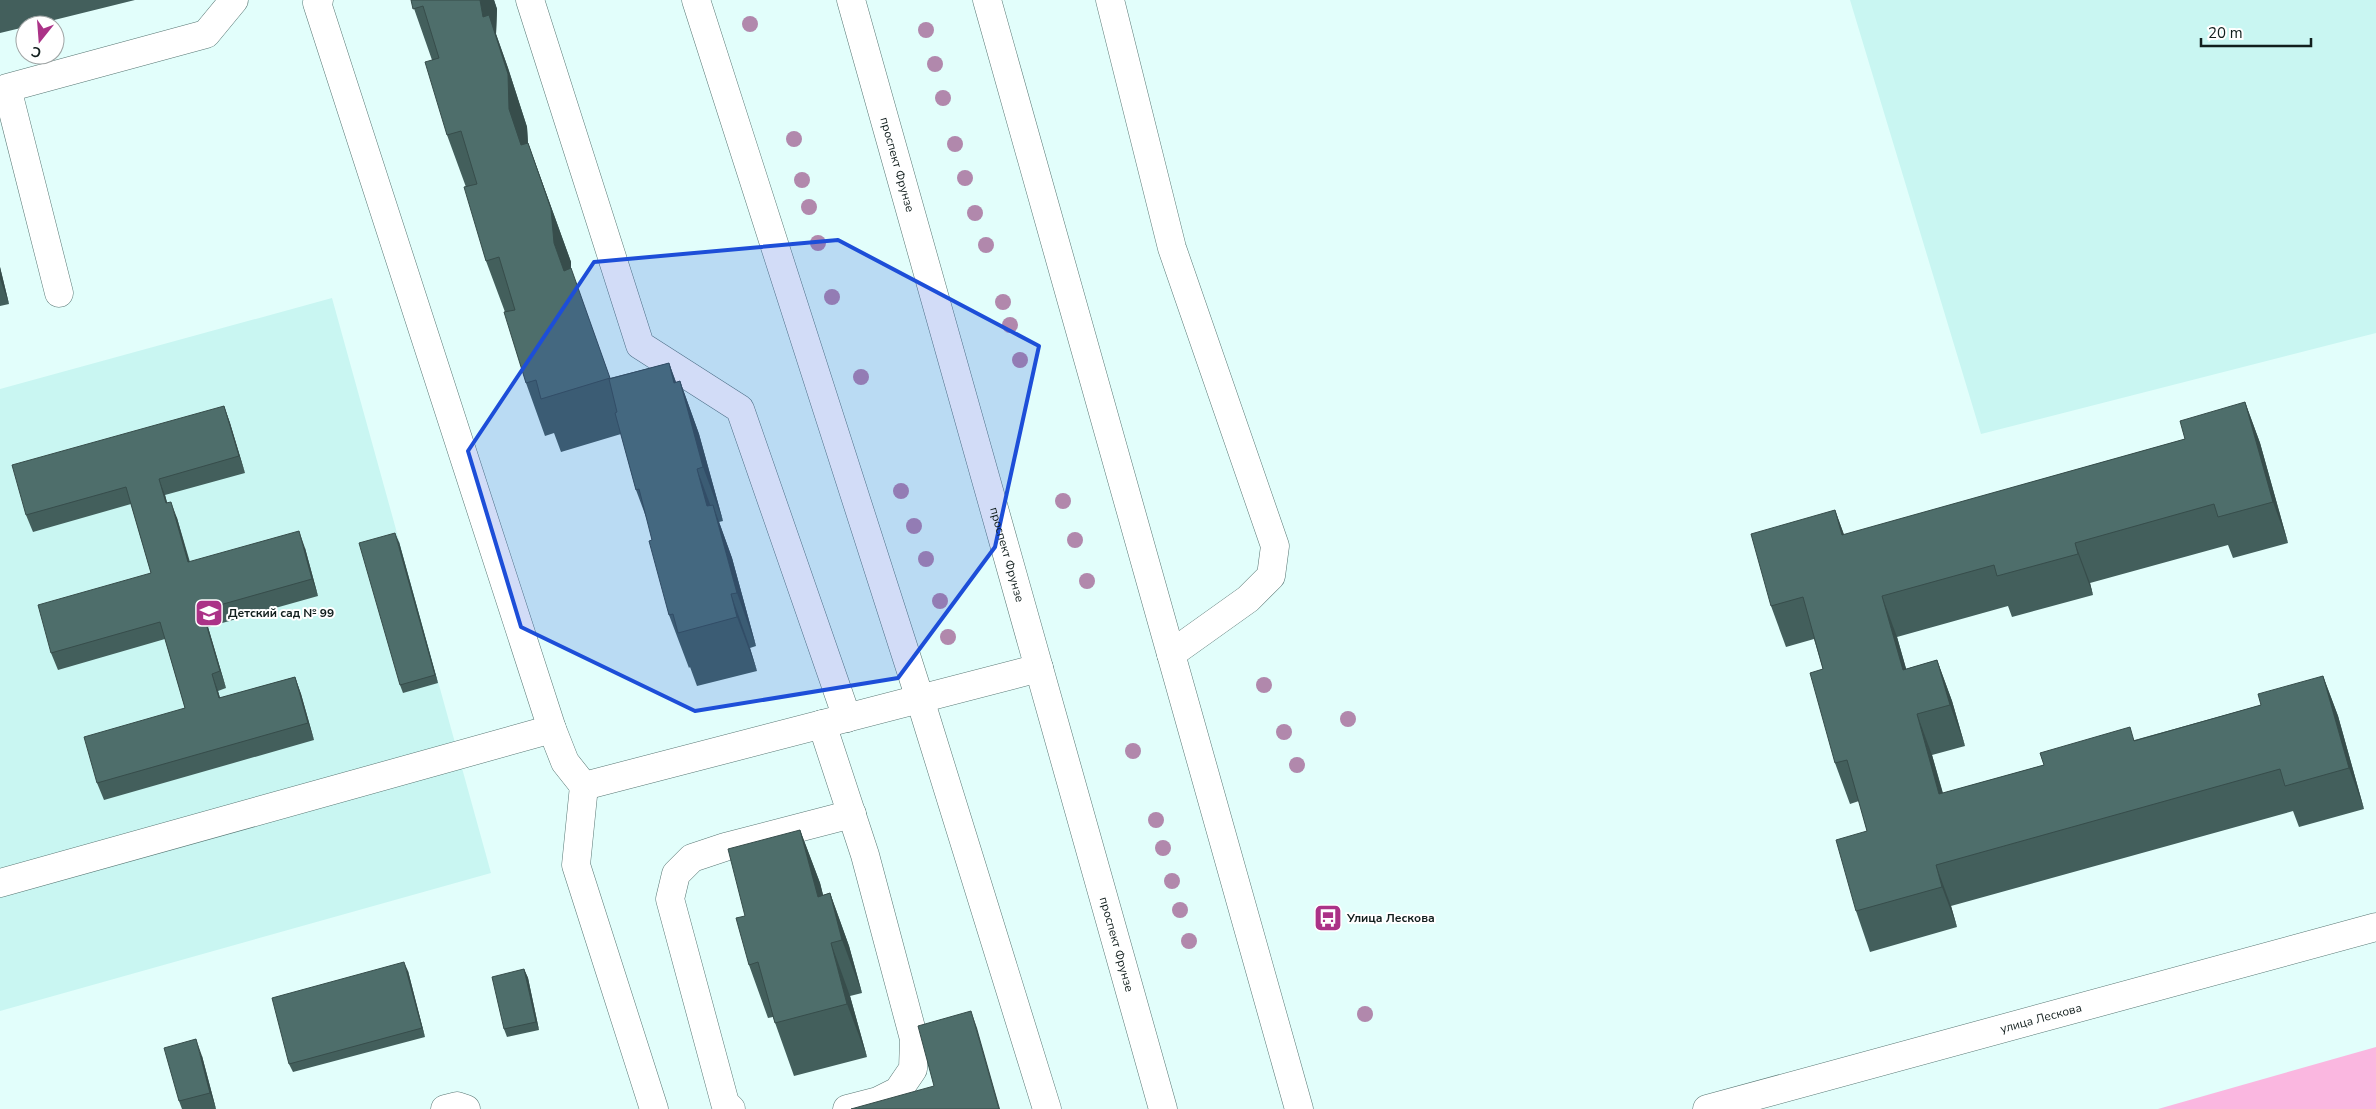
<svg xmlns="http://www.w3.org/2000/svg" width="2376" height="1109" font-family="'Nunito Sans',sans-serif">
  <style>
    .built { fill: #c9f6f2 }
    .green { fill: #fab7e0 }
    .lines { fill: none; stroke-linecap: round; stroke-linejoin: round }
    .minor-casing { stroke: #587774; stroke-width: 29 }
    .major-casing { stroke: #587774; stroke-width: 29 }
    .minor { stroke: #fff; stroke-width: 28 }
    .major { stroke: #fff; stroke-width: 28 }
    .tree { fill: #b188ac }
    .wall { fill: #435f5c }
    .shaded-wall { fill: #374d4b }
    .building { fill: #4e6e6b; stroke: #374d4b }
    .marked { fill: #1d4ed8; fill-opacity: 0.2; stroke: #1d4ed8; stroke-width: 4; stroke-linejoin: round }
    .labels { text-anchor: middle; stroke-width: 4; stroke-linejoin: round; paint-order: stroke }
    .street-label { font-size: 12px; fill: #111e1d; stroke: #fff }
    .poi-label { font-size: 12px; font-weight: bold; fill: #111e1d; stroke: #fff; text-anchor: start }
  </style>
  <rect width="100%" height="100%" fill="#e2fefb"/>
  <path class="built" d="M1850,0H2376V333L1981,434Z
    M332,298L491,873L0,1011V389Z"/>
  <path class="green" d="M2376,1047V1109H2158Z"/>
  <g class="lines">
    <defs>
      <g id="minor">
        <path d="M319,0L317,3L552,729L565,762L584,786L1039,668"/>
        <path d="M530,0L640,345L740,409L847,718"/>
        <path d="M696,0L920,699L1047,1109"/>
        <path d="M1110,0L1172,248L1275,546L1271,576L1248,599L1171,654"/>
        <path d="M59,293L7,88L206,34L234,0"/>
        <path d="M822,724L865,855L914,1039L913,1069L898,1091L878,1101L847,1109"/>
        <path d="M584,786L576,865L654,1109"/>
        <path d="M0,883L552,729"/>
        <path d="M445,1109L457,1106L466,1109"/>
        <path d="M731,1109L725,1103L670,899L676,874L692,858L725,847L852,814"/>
        <path id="s1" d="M1707,1109L2376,927"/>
      </g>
      <g id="major">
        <path id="s2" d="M851,0L1163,1109"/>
        <path d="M987,0L1299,1109"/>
      </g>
    </defs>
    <use href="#minor" class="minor-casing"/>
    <use href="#major" class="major-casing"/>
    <use href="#minor" class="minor"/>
    <use href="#major" class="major"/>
  </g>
  <g class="tree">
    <circle cx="750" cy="24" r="8"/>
    <circle cx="926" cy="30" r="8"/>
    <circle cx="935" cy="64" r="8"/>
    <circle cx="943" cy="98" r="8"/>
    <circle cx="794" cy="139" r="8"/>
    <circle cx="955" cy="144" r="8"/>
    <circle cx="965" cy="178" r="8"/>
    <circle cx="802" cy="180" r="8"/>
    <circle cx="809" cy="207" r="8"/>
    <circle cx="975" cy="213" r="8"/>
    <circle cx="818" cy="243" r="8"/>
    <circle cx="986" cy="245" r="8"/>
    <circle cx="832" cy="297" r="8"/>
    <circle cx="1003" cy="302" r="8"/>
    <circle cx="1010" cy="325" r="8"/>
    <circle cx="1020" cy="360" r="8"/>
    <circle cx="861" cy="377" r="8"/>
    <circle cx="901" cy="491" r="8"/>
    <circle cx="1063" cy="501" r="8"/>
    <circle cx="914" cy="526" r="8"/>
    <circle cx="1075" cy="540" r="8"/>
    <circle cx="926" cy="559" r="8"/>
    <circle cx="1087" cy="581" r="8"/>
    <circle cx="940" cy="601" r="8"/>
    <circle cx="948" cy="637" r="8"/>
    <circle cx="1264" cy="685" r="8"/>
    <circle cx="1348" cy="719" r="8"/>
    <circle cx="1284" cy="732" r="8"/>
    <circle cx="1133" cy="751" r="8"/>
    <circle cx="1297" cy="765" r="8"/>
    <circle cx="1156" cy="820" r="8"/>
    <circle cx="1163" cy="848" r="8"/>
    <circle cx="1172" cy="881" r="8"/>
    <circle cx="1180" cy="910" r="8"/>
    <circle cx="1189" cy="941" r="8"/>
    <circle cx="1365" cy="1014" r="8"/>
  </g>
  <path class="wall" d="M0,0H135L34,25H25V27L0,33Z
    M411,0H494L497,9L496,34L508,68L527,127L528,143L571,262V270L610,378L669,363L676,382L680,381L699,434L723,521L719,522L732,558L756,646L750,648L757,671L697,686L690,667L689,668L669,615L649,525L636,490L621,434L561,452L554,433L545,436L526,383L505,312L486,261L466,187L447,135L432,60Z
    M0,267L9,304L0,306Z
    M2245,402L2260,443L2288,543L2233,558L2228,545L2090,583L2093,595L2012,617L2008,606L1897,637L1906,669L1937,660L1952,701L1965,746L1932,755L1943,793L2261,705L2323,676L2338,716L2364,809L2299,827L2293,811L1951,906L1957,927L1870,952L1856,911L1867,831L1859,801L1850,804L1835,763L1823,669L1814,639L1786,647L1771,606L1835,510L1844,535L2185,439Z
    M224,406L230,423L245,473L165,495L167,503L177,518L190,562L305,548L318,596L208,627L226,688L218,691L220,698L295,677L301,694L314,740L104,800L97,783L185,708L165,639L58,670L51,653L151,573L131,504L33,532L26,515Z
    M399,542L438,683L403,693L400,685Z
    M800,830L820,883L823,895L830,893L849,946L862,993L850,996L867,1057L794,1076L773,1017L768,1018L749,965L745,916Z
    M524,969L528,978L539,1030L507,1037L504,1029Z
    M408,971L425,1037L293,1072L289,1064Z
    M202,1056L216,1109H182L179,1101Z"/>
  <path class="shaded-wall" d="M480,0H494L497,9L496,34L508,68L527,127L529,163L521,145L509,109L483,17Z
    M528,143L571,262V270L629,432L610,378L583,324L554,243Z
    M0,267L9,304L0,279Z
    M669,363L688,416L674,383Z
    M680,381L699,434L723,521L703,467Z
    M2245,402L2260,443L2288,543L2273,502Z
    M224,406L230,423L245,473L239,456Z
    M697,469L717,523L707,506Z
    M159,479L165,495L172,520L166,503Z
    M171,502L177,518L194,579L188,562Z
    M713,505L732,558L756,646L737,593Z
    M1835,510L1850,551L1842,535Z
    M299,531L305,548L318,596L312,579Z
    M395,533L399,542L438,683L435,675Z
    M2075,543L2090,583L2093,595L2078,554Z
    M731,594L750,648L757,671L737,617Z
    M1882,596L1897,637L1918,710L1903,670Z
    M202,610L208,627L226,688L220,671Z
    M1937,660L1952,701L1965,746L1950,705Z
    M212,674L218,691L225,715L219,698Z
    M2323,676L2338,716L2364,809L2349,768Z
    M295,677L301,694L314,740L308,723Z
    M1917,714L1932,755L1954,834L1939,794Z
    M800,830L820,883L835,942L818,897Z
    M1936,865L1951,906L1957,927L1942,887Z
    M830,893L849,946L862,993L842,940Z
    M831,943L850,996L867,1057L847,1004Z
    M404,962L408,971L425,1037L422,1028Z
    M524,969L528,978L539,1030L536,1022Z
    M971,1011L977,1028L1000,1109H999Z
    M196,1039L202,1056L216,1109L210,1093Z"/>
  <path class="building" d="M411,0H480L483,17L489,15L508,74L509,109L521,145L528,143L551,209L554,243L564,271L571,268L610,378L541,399L536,380L526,383L504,312L515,310L499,257L486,261L464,187L477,184L461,131L447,135L425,62L439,58L423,6L413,9Z
    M669,363L674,383L680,381L703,467L697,469L707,506L713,505L737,593L731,594L737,617L678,633L673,614L669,615L649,541L652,540L639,489L636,490L615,413L617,412L609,379Z
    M2245,402L2273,502L2218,517L2214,504L2075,543L2078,554L1997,576L1994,565L1882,596L1903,670L1937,660L1950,705L1917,714L1939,794L2044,765L2040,753L2130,727L2134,741L2261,705L2258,694L2323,676L2349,768L2285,786L2280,769L1936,865L1942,887L1856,911L1836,840L1867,831L1847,760L1835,763L1810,673L1823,669L1803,597L1771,606L1751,534L1835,510L1842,535L2185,439L2180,421Z
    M224,406L239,456L159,479L166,503L171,502L188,562L299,531L312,579L202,610L220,671L212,674L219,698L295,677L308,723L97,783L84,737L185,708L160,622L51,653L38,605L151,573L126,487L26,515L12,465Z
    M395,533L435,675L400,685L359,543Z
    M800,830L818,897L830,893L842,940L831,943L847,1004L775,1023L758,962L749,965L736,918L745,916L728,849Z
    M404,962L422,1028L289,1064L272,998Z
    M524,969L536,1022L504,1029L492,977Z
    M971,1011L999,1109H851L934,1086L918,1026Z
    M196,1039L210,1093L179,1101L164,1048Z"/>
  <path class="marked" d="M838,240L1039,346L995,547L898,678L695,711L521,627L468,451L594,262Z"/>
  <defs>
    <symbol id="school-square" viewBox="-11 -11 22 22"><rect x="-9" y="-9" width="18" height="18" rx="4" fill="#ab3287" stroke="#fff"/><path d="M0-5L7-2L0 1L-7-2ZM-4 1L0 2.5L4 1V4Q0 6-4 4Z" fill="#fff"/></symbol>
    <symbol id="bus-square" viewBox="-11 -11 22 22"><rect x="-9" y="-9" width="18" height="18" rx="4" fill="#ab3287" stroke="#fff"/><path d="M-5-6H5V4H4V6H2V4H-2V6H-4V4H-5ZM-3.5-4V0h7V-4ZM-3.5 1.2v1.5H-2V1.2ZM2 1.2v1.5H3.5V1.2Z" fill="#fff"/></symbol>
  </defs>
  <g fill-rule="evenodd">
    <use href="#school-square" x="193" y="597" width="32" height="32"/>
    <use href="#bus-square" x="1312" y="902" width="32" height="32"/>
  </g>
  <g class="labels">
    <g class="street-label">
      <text dy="4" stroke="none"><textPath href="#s2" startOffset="171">проспект Фрунзе</textPath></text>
      <text dy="4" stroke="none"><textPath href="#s2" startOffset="576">проспект Фрунзе</textPath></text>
      <text dy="4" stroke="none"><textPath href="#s2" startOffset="981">проспект Фрунзе</textPath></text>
      <text dy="4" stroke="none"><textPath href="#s1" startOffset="346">улица Лескова</textPath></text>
    </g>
    <g class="poi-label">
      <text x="228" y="617">Детский сад № 99</text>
      <text x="1347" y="922">Улица Лескова</text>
    </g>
  </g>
  <g transform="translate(40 40) rotate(197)"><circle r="24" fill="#ffffff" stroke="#a0a5a5"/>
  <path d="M0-4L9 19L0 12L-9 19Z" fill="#ab3287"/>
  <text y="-8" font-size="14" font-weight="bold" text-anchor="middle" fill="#111e1d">С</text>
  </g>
  <path d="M2201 38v8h110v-8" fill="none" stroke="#111e1d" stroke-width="2.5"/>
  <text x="2208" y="38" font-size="15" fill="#111e1d" stroke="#ffffff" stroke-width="4" paint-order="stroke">20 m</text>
</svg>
